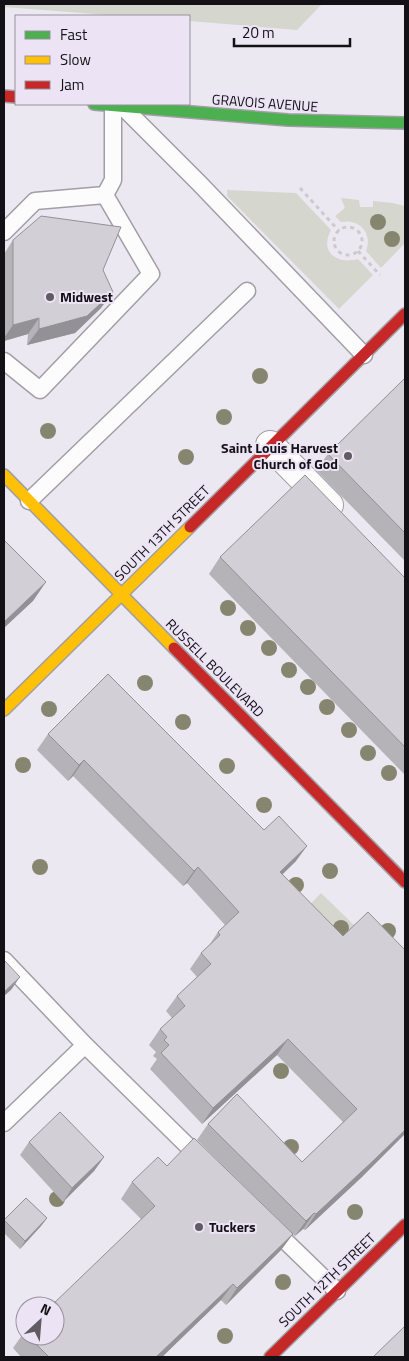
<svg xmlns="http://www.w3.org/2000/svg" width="409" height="1361" font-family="'Titillium Web',sans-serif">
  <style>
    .green { fill: #d5d6cd }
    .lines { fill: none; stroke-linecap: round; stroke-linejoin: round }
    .lane-casing { stroke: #a19ea5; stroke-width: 19 }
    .street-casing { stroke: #a19ea5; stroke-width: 30 }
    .fast-casing { stroke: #a19ea5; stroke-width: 14 }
    .slow-casing { stroke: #a19ea5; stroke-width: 14 }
    .jam-casing { stroke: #a19ea5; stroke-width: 14 }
    .path { stroke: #cbcbcd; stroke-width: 3; stroke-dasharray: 4 4; stroke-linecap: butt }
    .lane { stroke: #fcfcfd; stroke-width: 16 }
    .street { stroke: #fcfcfd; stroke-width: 28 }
    .fast { stroke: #4caf50; stroke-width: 11 }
    .slow { stroke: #ffc107; stroke-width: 11 }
    .jam { stroke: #c62828; stroke-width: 11 }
    .tree { fill: #868670 }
    .wall { fill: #b5b2b8 }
    .shaded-wall { fill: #939196 }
    .building { fill: #d2cfd6; stroke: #939196 }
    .poi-dot { fill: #5f5c63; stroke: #ece4f5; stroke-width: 2 }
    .labels { text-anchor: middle; stroke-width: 4; stroke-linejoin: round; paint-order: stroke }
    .street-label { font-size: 14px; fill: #131016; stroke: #ece4f5 }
    .poi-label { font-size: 14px; font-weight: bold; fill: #131016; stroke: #ece4f5; text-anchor: start }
  </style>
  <rect width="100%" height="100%" fill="#ece8f1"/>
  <path class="green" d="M4,4H322L297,30L189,21V16H121L4,7Z
    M227,190L296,193L331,230C319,252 337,265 358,259L373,275L339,309L227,196Z
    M341,198L359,200L360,207H373V201L393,203L405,206V243L381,268L366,251C373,234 360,218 341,222L335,216L345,208Z
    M321,893L357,928L332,953L297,918Z"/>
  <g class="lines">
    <defs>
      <path id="lane" d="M123,107L199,183L364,355
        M4,232L35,201L105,195L113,180V105
        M4,361L40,390L151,274L105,195
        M29,501L247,291
        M4,960L85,1045L203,1161
        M4,1123L85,1045
        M272,1228L337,1291"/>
      <path id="street" d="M270,445L329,505"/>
      <path id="fast" d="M94,104L288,120L405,123"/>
      <path id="slow" d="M4,475L174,648
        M4,710L190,527"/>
      <path id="jam" d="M4,96L16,97
        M190,527L405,314
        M174,648L405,882
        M270,1357L405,1225"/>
    </defs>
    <use href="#lane" class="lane-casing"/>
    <use href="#street" class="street-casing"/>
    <use href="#fast" class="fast-casing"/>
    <use href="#slow" class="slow-casing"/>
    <use href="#jam" class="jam-casing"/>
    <path class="path" d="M300,188L339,231
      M334 241a14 14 0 1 1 28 0a14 14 0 1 1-28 0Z
      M358,251L380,275"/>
    <use href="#lane" class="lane"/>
    <use href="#street" class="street"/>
    <use href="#fast" class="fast"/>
    <use href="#slow" class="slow"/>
    <use href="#jam" class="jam"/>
  </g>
  <g class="tree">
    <circle cx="378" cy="222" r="8"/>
    <circle cx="392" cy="239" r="8"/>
    <circle cx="260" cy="376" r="8"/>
    <circle cx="224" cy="417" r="8"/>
    <circle cx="48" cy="431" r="8"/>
    <circle cx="186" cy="457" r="8"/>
    <circle cx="228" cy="608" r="8"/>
    <circle cx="248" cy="628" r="8"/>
    <circle cx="269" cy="648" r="8"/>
    <circle cx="289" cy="670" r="8"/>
    <circle cx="145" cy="683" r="8"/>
    <circle cx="308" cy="687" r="8"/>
    <circle cx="327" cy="707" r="8"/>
    <circle cx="49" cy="709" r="8"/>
    <circle cx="183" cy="722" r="8"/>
    <circle cx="349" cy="730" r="8"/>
    <circle cx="368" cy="753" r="8"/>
    <circle cx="23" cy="765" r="8"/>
    <circle cx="227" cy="766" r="8"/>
    <circle cx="389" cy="773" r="8"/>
    <circle cx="264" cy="805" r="8"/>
    <circle cx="40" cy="867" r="8"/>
    <circle cx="330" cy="871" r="8"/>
    <circle cx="296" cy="885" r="8"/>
    <circle cx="341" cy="928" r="8"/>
    <circle cx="388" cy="931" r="8"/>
    <circle cx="281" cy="1071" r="8"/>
    <circle cx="291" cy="1147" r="8"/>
    <circle cx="57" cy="1199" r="8"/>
    <circle cx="355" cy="1212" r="8"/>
    <circle cx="283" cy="1282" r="8"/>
    <circle cx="225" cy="1336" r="8"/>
  </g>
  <path class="wall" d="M13,240L103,270L101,308L75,333L27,345L28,334L4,341V254Z
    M405,378V561L316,470L328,454Z
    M220,557L405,578V775L209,574Z
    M48,734L296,861L282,875L343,936L363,1176L305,1230L303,1229L295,1236L197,1140L208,1124L302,1162L343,1122L277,1055L202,1124L150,1069L157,1059L153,1056L156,1052L149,1045L160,1029L172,1018L166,1011L177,996L197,977L190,969L201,953L208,947L218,932L225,925L187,883L183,886L73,776L68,781L37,750Z
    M29,1142L104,1157L94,1171L63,1202L20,1155Z
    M167,1166L293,1234L281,1250L226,1305L221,1300L162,1357H21L13,1348L25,1331V1336H55L141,1219L121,1199L132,1182Z
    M26,1198L47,1218L41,1226L20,1249L4,1233V1221Z"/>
  <path class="shaded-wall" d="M113,292L101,308L75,333L27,345L39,329Z
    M39,318L28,334L4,341V338L13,325Z
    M46,582L33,601L4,628V622Z
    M84,760L73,776L68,781L79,765Z
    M307,846L296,861L268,888L280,872Z
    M198,867L187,883L183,886L194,871Z
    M20,977L11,990L4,996V992Z
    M288,1039L277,1055L202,1124L213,1108Z
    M405,1130V1134L363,1176L305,1230L316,1214Z
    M104,1157L94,1171L63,1202L72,1188Z
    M314,1213L303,1229L295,1236L306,1221Z
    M47,1218L41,1226L20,1249L25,1241Z
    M293,1234L281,1250L226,1305L237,1288Z
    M233,1284L221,1300L162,1357H156Z"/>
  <path class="building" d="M41,216L121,227L103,270L113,292L87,316L39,329V318L13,325V240Z
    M405,378V533L328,454Z
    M305,475L405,578V747L220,557Z
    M4,540L46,582L4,622Z
    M108,674L264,830L279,816L307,846L280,872L343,936L368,912L405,950V1130L374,1160L316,1214L314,1213L306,1221L208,1124L237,1094L302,1162L357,1109L288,1039L213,1108L161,1053L169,1045L164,1040L167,1037L160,1029L185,1006L177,996L211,964L201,953L220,935L218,932L239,912L198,867L194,871L84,760L79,765L48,734Z
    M4,960L20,977L4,992Z
    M60,1112L104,1157L72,1188L29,1142Z
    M194,1138L293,1234L237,1288L233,1284L156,1357H49L28,1336H55V1306H51L155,1206L132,1182L158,1157L167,1166Z
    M26,1198L47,1218L25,1241L4,1220Z
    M405,1326V1357H373Z"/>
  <g class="poi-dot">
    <circle cx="50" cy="297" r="5"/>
    <circle cx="348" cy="456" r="5"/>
    <circle cx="199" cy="1227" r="5"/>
  </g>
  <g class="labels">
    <g class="street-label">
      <text transform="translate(265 103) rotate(4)" y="5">GRAVOIS AVENUE</text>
      <text transform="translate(162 533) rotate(-45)" y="5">SOUTH 13TH STREET</text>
      <text transform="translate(215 668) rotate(45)" y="5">RUSSELL BOULEVARD</text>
      <text transform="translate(327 1280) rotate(-44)" y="5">SOUTH 12TH STREET</text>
    </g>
    <g class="poi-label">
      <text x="60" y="302">Midwest</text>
      <text x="338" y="453" text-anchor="end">Saint Louis Harvest<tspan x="338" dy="16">Church of God</tspan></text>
      <text x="209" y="1232">Tuckers</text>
    </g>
  </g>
  <rect width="409" height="1361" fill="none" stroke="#131016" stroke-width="10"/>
  <rect x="15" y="15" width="175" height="90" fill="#ece4f5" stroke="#958f9c"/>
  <rect x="25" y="31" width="25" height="8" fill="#4caf50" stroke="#958f9c"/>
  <text x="60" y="40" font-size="15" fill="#131016">Fast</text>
  <rect x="25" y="56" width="25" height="8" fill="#ffc107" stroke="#958f9c"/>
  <text x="60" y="65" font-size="15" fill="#131016">Slow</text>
  <rect x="25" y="81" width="25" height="8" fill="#c62828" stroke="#958f9c"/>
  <text x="60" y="90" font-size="15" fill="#131016">Jam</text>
  <g transform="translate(40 1321) rotate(26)"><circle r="24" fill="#ece4f5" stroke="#958f9c"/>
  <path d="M0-4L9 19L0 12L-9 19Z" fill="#5f5c63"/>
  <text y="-8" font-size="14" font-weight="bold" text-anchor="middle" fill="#131016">N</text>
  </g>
  <path d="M234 38v8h116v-8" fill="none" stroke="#131016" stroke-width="2.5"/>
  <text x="242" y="38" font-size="15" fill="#131016" stroke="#ece4f5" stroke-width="4" paint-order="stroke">20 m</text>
</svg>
